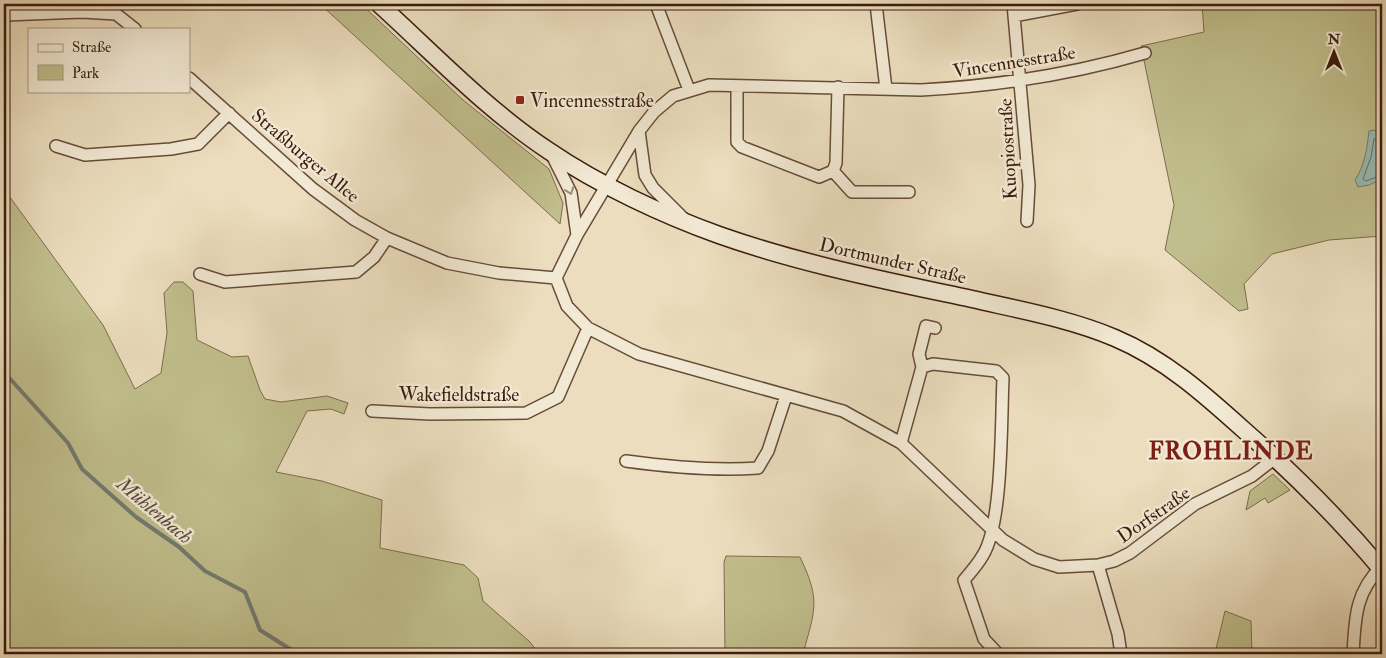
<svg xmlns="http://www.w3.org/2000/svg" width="1386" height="658" font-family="'IM FELL Double Pica',serif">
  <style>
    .green { fill: #c0be8c; stroke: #7e6c4d }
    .water { fill: #98bbb2; stroke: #737b70 }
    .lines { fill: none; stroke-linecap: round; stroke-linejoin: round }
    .shore { stroke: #6a6b60; stroke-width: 1 }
    .stream { stroke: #737b70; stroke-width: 4 }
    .street-casing { stroke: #674c3a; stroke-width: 14 }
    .secondary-casing { stroke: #3b1b0e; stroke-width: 19 }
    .street { stroke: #f2e9d4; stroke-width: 11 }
    .secondary { stroke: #f2e9d4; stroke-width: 16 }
    .oneway { stroke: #a08c7b }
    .poi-dot { fill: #8f2418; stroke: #f2e9d4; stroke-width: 2 }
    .labels { text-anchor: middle; stroke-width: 5; stroke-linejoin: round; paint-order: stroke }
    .street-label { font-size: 19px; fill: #3b1b0e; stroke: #f2e9d4 }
    .poi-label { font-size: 19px; fill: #3b1b0e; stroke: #f2e9d4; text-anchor: start }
    .water-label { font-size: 20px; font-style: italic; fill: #574b3f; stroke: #f2e9d4 }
    .district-label { font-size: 24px; font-weight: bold; letter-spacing: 1px; fill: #7a1f14; stroke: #f2e9d4 }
  </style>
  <rect width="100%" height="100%" fill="#ebddbd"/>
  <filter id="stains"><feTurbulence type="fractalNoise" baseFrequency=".004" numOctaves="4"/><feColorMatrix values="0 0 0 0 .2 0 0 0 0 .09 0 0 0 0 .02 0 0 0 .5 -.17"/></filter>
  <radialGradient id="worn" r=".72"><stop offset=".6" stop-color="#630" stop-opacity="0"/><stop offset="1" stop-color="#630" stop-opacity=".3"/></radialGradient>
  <path class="green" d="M320,4H361L463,100L549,169L563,203L560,224Z
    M1202,4H1382V236L1329,240L1272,254L1244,284L1248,309L1239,311L1165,250L1174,205L1141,46L1204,32Z
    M4,189L103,325L135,389L161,373L167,333L164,293L174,282H183L193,291L197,340L232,357L248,356L260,390L265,399L281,402L327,396L348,403L344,414L331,409L307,411L276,472L322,481L382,500L380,548L464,565L478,578L483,601L530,642L539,654H4Z
    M1273,474L1290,490L1268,503L1265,498L1246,510L1250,491Z
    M726,556L800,557C821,601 815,609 803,654H725L724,562Z
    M1225,611L1251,621L1252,654H1211L1216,649Z"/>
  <path class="water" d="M1374,130L1382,136V179L1369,185L1358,187L1355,180C1365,165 1367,149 1369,131Z"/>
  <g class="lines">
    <path class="shore" d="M1382,139H1374L1371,157L1363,179L1366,181L1382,175"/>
    <path class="stream" d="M4,372L68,443L82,469L136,517L179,547L205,571L245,592L260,630L298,654"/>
    <defs>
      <path id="street" d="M656,4L689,90
        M876,4L886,89
        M1013,4L1029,185L1027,221
        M5,15L82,12L116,14L135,29
        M1014,16L1077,4
        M1145,53C1073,74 996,86 921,90L709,85L673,96L654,112L639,131L577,235L556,278L567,306L588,328L639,354L843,411L901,443L1003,540L1034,559L1059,567L1098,565L1114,561L1130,553L1195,504L1252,476L1275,458
        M189,78L313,189L355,220L387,238L447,263L499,273L556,278
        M737,86V142L742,147L819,177L833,171L836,163L838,87
        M639,131L645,175L653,188L684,219
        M56,146L85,155L171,149L198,144L229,113
        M552,155L571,193L577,235
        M833,171L852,192H909
        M200,274L225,282L356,272L374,257L387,238
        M922,367L933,364L996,371L1003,378C1001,419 1003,523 983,555C978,564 971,572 964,580L984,639L998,654
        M372,411L430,414L526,413L558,397L588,328
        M901,443L922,367L919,354L926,326L935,328
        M626,461C670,467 714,471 758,468L768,451L786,396
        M1098,565L1118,634L1121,654
        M1353,654C1355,619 1355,592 1382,566"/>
      <path id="secondary" d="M379,4C434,54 487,110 549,151C599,185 663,215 719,235C801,264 888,281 972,299C1020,310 1070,319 1115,338C1165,359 1205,395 1245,431C1294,474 1340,520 1382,570"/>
    </defs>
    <use href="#street" class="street-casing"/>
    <use href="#secondary" class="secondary-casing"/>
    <use href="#street" class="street"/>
    <use href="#secondary" class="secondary"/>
  </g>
  <defs><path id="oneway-chevron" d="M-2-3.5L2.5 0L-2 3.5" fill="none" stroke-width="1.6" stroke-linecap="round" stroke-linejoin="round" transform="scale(1.25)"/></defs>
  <use class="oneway" href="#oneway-chevron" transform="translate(570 191) rotate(70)"/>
  <rect class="poi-dot" x="515" y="95" width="10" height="10" rx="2.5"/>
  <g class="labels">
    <g class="street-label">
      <text transform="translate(1014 61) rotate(-9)" y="7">Vincennesstraße</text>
      <text transform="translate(1007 149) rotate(-93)" y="7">Kuopiostraße</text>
      <text transform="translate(306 155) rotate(40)" y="7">Straßburger Allee</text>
      <text transform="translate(893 260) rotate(13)" y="7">Dortmunder Straße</text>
      <text x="459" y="401">Wakefieldstraße</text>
      <text transform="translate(1153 514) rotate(-35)" y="7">Dorfstraße</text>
    </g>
    <g class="poi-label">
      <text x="530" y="107">Vincennesstraße</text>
    </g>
    <g class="water-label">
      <text transform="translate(155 510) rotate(40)" y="7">Mühlenbach</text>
    </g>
    <g class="district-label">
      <text x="1231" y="459">FROHLINDE</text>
    </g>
  </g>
  <rect width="1386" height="658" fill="none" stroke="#ebddbd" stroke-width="20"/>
  <rect x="5" y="5" width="1376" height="648" fill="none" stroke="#3b1b0e" stroke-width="2.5"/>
  <rect x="10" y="10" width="1366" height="638" fill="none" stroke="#3b1b0e"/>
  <rect x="28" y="28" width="162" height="65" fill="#f2e9d4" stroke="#a99785"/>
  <rect x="38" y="44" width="25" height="8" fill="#f2e9d4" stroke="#a99785"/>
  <text x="72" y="52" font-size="15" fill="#3b1b0e">Straße</text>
  <rect x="38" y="65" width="25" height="15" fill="#c0be8c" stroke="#a99785"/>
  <text x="72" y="78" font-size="15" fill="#3b1b0e">Park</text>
  <g transform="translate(1334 52)" stroke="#f2e9d4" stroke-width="4" paint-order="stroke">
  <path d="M0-4L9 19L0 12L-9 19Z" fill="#3b1b0e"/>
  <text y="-8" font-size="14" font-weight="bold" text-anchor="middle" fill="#3b1b0e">N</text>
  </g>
  <rect width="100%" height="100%" filter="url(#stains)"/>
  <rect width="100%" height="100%" fill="url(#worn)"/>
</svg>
